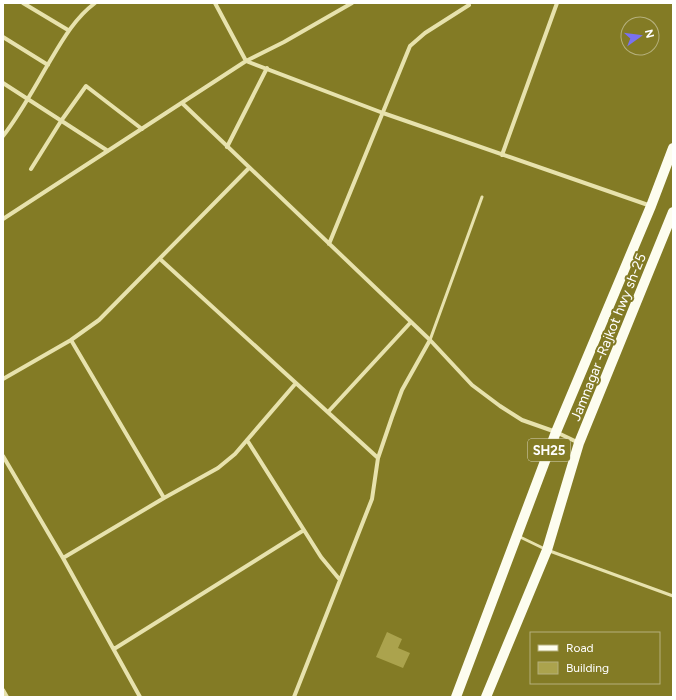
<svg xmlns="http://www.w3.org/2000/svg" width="676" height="700" font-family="Figtree,sans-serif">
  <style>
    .building { fill: #aba34d }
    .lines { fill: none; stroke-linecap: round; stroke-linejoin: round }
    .service { stroke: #e7e2ad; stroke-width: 3 }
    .minor { stroke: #e7e2ad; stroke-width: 4 }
    .primary { stroke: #fdfdef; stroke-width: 10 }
    .labels { text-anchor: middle; stroke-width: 4; stroke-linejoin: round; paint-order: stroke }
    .shield { fill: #837b25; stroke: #dad7be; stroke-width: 1 }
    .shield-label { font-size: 13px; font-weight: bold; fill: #fff }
    .street-label { font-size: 14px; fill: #fff; stroke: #837b25 }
  </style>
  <rect width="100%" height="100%" fill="#837b25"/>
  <path class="building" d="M387,632L402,639L398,648L410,653L403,668L376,657Z"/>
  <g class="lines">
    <path class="service" d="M430,340L482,197
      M518,536L547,550L673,596"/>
    <path class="minor" d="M23,3L68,30
      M215,3L246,61L383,113L651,206
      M3,37L48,65
      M3,83L108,151
      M182,103L430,340L472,385L500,406L522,420L556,432L579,443
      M3,136C21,113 35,86 50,61C63,39 75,18 95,3
      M227,147L267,68
      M502,155L557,3
      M31,169L61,121L86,86L142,129
      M3,219L246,61L284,42L352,3
      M329,244L410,46L425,33L469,5
      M160,259L378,458
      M71,340L164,498
      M3,379L71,340L99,320L249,168
      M328,412L411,322
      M247,440L321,557L340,580
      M3,456L63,558L140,697
      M63,558L164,498L218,468L235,454L296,383
      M114,649L304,530
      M3,690L7,697
      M294,697L372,499L378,458L392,417L402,390L430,340"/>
    <path class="primary" d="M456,697L556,432L651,206L673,148
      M486,697L547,550L579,443L673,212"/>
  </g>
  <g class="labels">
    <rect class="shield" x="528" y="439" width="42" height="22" rx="3"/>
    <g class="shield-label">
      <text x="549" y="455">SH25</text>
    </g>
    <g class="street-label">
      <text transform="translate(608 337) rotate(-68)" y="5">Jamnagar -Rajkot hwy sh-25</text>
    </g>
  </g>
  <rect width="676" height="700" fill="none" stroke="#ffffff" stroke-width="8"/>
  <rect x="530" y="632" width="130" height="52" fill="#837b25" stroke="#b5b07c"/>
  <rect x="538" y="645" width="20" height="6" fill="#fdfdef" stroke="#b5b07c"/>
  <text x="566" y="652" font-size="12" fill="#ffffff">Road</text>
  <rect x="538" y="662" width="20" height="12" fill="#aba34d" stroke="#b5b07c"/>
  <text x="566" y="672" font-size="12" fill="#ffffff">Building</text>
  <g transform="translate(640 36) rotate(76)"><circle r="19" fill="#837b25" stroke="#b5b07c"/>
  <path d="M0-3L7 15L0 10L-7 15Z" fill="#7971f1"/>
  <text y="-6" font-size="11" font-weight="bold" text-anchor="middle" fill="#ffffff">N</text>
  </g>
</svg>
